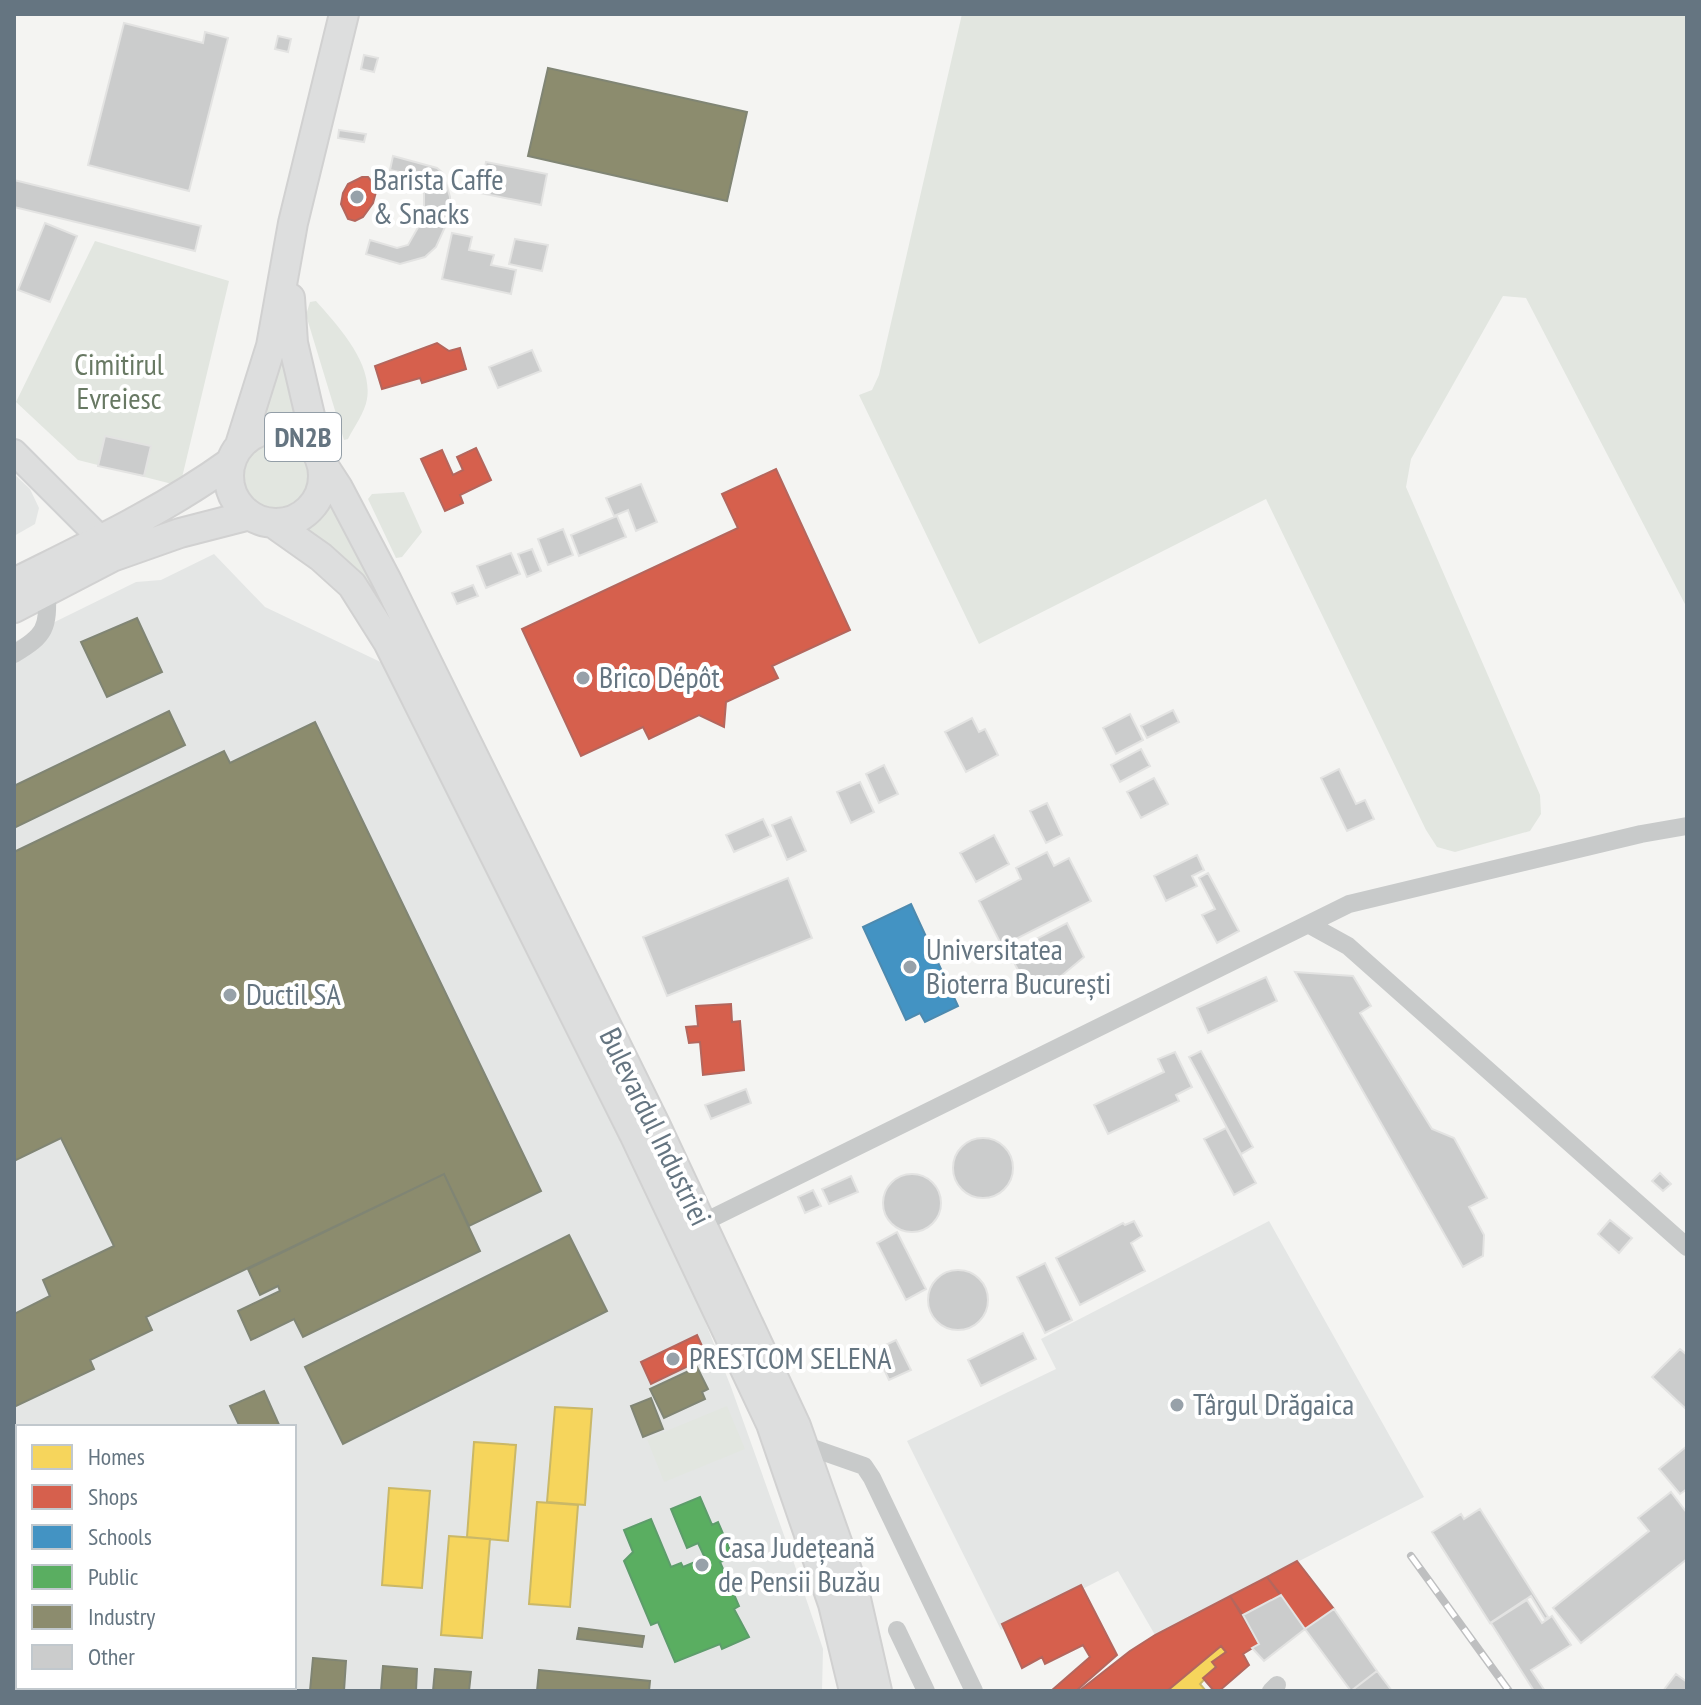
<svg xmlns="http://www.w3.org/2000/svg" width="1701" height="1705" font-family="'PT Sans Narrow',sans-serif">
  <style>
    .built { fill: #e4e6e5; fill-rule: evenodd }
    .green { fill: #e2e6e0 }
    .homes { fill: #f6d55c; stroke: #cab867; stroke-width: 2 }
    .shops { fill: #d6604d; stroke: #b4665d; stroke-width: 2 }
    .schools { fill: #4393c3; stroke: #4d8aaf; stroke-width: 2 }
    .public { fill: #5aae61; stroke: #5d9d6b; stroke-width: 2 }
    .industry { fill: #8c8c6e; stroke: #808574; stroke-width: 2 }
    .building { fill: #cbcccc; stroke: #e3e3e2; stroke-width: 2 }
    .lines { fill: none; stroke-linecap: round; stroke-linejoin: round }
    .secondary-casing { stroke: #d0d1d2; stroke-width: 28 }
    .primary-casing { stroke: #d1d1d1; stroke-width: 32 }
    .minor { stroke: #c8caca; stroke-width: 18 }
    .secondary { stroke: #dddede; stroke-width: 24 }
    .primary { stroke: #dddede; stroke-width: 28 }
    .rail-casing { stroke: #bebfc0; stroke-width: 8 }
    .rail { stroke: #fff; stroke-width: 5; stroke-dasharray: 15; stroke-linecap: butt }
    .poi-dot { fill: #97a1a9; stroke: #fff; stroke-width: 3 }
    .labels { text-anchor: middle; stroke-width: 8; stroke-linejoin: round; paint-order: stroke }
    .shield { fill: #fff; stroke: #939ea7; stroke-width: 2 }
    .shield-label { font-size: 28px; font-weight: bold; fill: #657581 }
    .poi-label { font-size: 30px; fill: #657581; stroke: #fff; text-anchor: start }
    .park-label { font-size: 30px; fill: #687963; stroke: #fff }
    .street-label { font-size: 30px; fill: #657581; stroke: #fff }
  </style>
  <rect width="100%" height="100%" fill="#f4f4f2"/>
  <path class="built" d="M14,474L30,489L39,508L35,524L14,536Z
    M214,554L265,607L391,667L656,1197L731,1387L795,1566L823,1649L822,1691H14V642L136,582L161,580ZM18,1427H294V1687H18Z
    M1269,1221L1424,1497L1155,1635L1118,1571L1001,1630L907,1441L1056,1369L1041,1339Z"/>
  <path class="green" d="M962,14H1687V608L1526,298L1503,296L1411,459L1406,487L1540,795L1541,814L1530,831L1455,852L1437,847L1426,830L1266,499L979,644L859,395L872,390L879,375Z
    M95,241L229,281L180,486L78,460L16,402Z
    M316,301C338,326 373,363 367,399C365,412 354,427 348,439L344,440L306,315L310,302Z
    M282,334L308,433C289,424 272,420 253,431Z
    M242 475a34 34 0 1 1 68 0a34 34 0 1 1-68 0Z
    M328,489L383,603C360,565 324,549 286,528C304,518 320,509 328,489Z
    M404,492L422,532L402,557L396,558L368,499L372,494Z
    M727,1406L745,1449L664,1482L647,1439Z"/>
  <path class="homes" d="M555,1407L592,1409L585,1505L547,1502Z
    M474,1442L516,1445L508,1541L467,1537Z
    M389,1488L430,1491L422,1588L382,1585Z
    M537,1502L578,1505L570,1607L529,1604Z
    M449,1536L490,1539L482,1638L441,1635Z
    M1221,1646L1226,1652L1212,1662L1216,1667L1200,1684L1206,1691H1167Z"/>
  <path class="shops" d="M362,177H368L373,183L376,192L373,203L363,217L355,221L348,219L341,204L343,193L348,184Z
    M437,343L449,351L460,348L466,369L422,383L420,378L382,389L375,366Z
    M476,448L491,480L460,495L463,503L445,511L421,459L442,450L453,475L463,470L457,457Z
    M776,469L850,630L772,666L778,678L726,702L724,727L699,715L649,739L643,727L581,756L522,629L738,528L722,494Z
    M731,1004L732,1022L740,1021L744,1070L703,1075L700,1042L689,1043L686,1027L698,1026L696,1006Z
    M697,1335L707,1357L651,1384L641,1362Z
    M1297,1561L1334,1609L1305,1629L1267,1577Z
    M1267,1577L1281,1595L1243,1615L1230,1596Z
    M1081,1585L1117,1655L1076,1691H1051L1090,1657L1083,1645L1045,1664L1042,1657L1022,1668L1002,1624Z
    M1230,1596L1259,1644L1243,1654L1249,1665L1219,1691H1214L1203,1678L1216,1667L1212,1662L1226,1652L1221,1646L1167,1691H1079L1130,1651L1155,1635Z"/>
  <path class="schools" d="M911,904L958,1006L925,1022L920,1013L906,1020L863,927Z
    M198,1687H243V1691H197Z"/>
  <path class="public" d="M700,1497L712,1525L718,1522L733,1557L720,1562L739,1606L734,1609L749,1637L722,1649L720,1644L675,1662L658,1622L651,1625L624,1561L633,1552L624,1530L651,1519L671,1567L681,1563L683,1567L705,1558L698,1543L687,1548L671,1509Z"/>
  <path class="industry" d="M548,68L747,112L727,201L528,156Z
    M137,618L162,672L107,697L81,642Z
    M169,711L185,745L14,828V786Z
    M315,722L541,1191L469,1226L444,1174L146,1317L152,1330L90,1360L94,1369L14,1407V1314L50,1296L43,1280L114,1246L61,1138L14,1161V852L224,751L230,763Z
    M444,1174L480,1251L303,1337L294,1319L251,1340L238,1311L280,1291L278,1286L260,1295L248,1269Z
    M569,1235L607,1311L343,1444L305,1367Z
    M697,1367L708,1389L702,1392L705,1399L664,1418L650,1389Z
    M264,1391L280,1427H240L230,1406Z
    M651,1398L663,1429L643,1437L631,1406Z
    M18,1606V1648L14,1650V1608Z
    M579,1628L644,1636L642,1647L577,1639Z
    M313,1658L346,1661L344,1691H310Z
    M383,1666L417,1669L416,1691H381Z
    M435,1669L471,1672L469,1691H433Z
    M539,1670L650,1681L649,1691H537Z"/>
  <path class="building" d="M124,23L203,43L205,32L228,38L189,191L88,165Z
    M278,36L291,39L288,52L275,49Z
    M364,55L378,58L374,72L361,69Z
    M339,130L366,134L364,142L338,138Z
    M393,156L437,168L443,173L450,197V216L436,247L425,257L400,264L366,254L370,240L397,248L408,245L424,217V189L417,176L390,170Z
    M486,162L547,174L541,205L480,193Z
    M14,180L201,226L195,251L14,207Z
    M45,223L77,236L50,302L18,290Z
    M452,233L472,237L469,250L494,255L491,265L516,270L511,294L442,279Z
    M515,239L548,245L542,271L509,264Z
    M532,350L541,371L498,388L489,367Z
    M105,436L151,446L144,476L98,466Z
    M641,484L657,522L636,531L628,510L614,516L606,498Z
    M617,516L626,537L579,556L571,535Z
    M563,529L573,555L548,565L538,539Z
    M532,549L541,571L527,577L518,554Z
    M511,553L520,574L486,588L477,566Z
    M473,585L478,596L457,604L452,593Z
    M1173,710L1179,722L1147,738L1141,726Z
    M1130,714L1143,740L1116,754L1103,728Z
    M972,718L979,732L985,729L998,755L966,772L945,732Z
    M1141,749L1150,766L1120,782L1111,765Z
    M884,765L898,794L879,803L866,774Z
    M1339,769L1356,804L1365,800L1374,819L1347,831L1321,778Z
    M1154,778L1168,804L1141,818L1127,792Z
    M860,782L874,812L851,823L837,792Z
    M1047,803L1062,835L1046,843L1030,811Z
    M791,817L806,851L787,860L772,825Z
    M763,819L771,836L734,852L726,835Z
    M994,835L1009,864L976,882L960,853Z
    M1047,852L1054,866L1069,858L1091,901L1002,946L979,901L1021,879L1016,868Z
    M1197,855L1204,870L1192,876L1197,886L1166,901L1154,876Z
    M1208,873L1239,931L1217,943L1202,915L1215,909L1199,878Z
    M788,878L812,938L667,996L643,937Z
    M1067,923L1084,957L1060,977L1048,982L1034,979L1028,989L1009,953Z
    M1295,972L1353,976L1371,1006L1360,1013L1432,1129L1454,1138L1487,1198L1469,1207L1484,1235L1483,1256L1463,1267Z
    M1266,977L1277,1001L1208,1033L1197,1008Z
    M1201,1051L1253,1147L1241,1154L1189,1057Z
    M1175,1052L1192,1087L1176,1095L1179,1101L1108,1134L1094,1105L1164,1072L1158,1059Z
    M746,1089L751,1103L711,1119L705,1105Z
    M1226,1128L1256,1183L1234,1195L1204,1139Z
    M953 1168a30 30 0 1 1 60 0a30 30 0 1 1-60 0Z
    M1660,1173L1671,1184L1663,1191L1652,1181Z
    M883 1203a29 29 0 1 1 58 0a29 29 0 1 1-58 0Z
    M851,1176L858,1192L829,1204L822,1189Z
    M813,1190L821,1206L805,1213L798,1197Z
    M1610,1220L1632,1238L1619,1253L1598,1234Z
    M1134,1221L1142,1236L1131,1243L1145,1271L1080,1305L1056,1258L1123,1223L1125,1225Z
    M897,1232L926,1289L906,1300L877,1243Z
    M1045,1263L1072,1320L1045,1333L1017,1277Z
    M928 1300a30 30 0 1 1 60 0a30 30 0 1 1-60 0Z
    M1023,1333L1036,1359L981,1386L968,1360Z
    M896,1340L911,1370L889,1380L875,1350Z
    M1680,1349L1687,1355V1410L1652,1377Z
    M1687,1446V1489L1680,1494L1659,1469Z
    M1671,1492L1687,1513V1559L1581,1643L1553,1608L1649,1531L1638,1518Z
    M1480,1509L1548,1617L1545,1619L1531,1596L1490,1623L1432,1532L1461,1514L1464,1519Z
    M1281,1595L1305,1629L1264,1661L1252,1648L1259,1644L1243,1615Z
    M1527,1600L1542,1623L1552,1616L1571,1645L1531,1670L1545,1691H1534L1491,1623Z
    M1334,1609L1377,1671L1351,1691L1305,1629Z
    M1377,1671L1392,1691H1351Z
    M1676,1674L1687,1682V1691H1663Z"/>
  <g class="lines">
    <defs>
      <path id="secondary" d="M14,452L102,540L111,555"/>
      <path id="primary" d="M290,298L293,343L318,450
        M229 476a47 47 0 1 1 94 0a47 47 0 1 1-94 0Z
        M240,445L271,346L293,223L344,14
        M323,465L338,488L387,581L655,1124L796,1426L854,1590L877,1691
        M273,523L321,557L352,585L388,642L634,1134L771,1424L833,1604L854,1691
        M14,583C88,546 163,511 231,462
        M14,608L112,557L180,533L250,515"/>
    </defs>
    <use href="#secondary" class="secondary-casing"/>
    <use href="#primary" class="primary-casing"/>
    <path class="minor" d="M14,654C46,635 48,628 47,592
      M1310,925L1348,946L1687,1247
      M692,1228L1349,904L1641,834L1687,826
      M804,1445L864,1466L872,1478L974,1691
      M897,1630L926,1691
      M1271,1691L1277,1685"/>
    <use href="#secondary" class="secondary"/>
    <use href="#primary" class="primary"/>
    <defs>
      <path id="rail" d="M1411,1556L1509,1691
        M14,1583L18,1581"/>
    </defs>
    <use href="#rail" class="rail-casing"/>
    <use href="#rail" class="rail"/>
  </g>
  <g class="poi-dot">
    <circle cx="357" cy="197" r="8"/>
    <circle cx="583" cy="678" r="8"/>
    <circle cx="910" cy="967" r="8"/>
    <circle cx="230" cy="995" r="8"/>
    <circle cx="673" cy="1359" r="8"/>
    <circle cx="1177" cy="1405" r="8"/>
    <circle cx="702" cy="1565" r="8"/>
  </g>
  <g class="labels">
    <rect class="shield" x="265" y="413" width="76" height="48" rx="6"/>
    <g class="shield-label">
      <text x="303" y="447">DN2B</text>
    </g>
    <g class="poi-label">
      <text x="373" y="190">Barista Caffe<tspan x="373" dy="34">&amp; Snacks</tspan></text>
      <text x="599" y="688">Brico Dépôt</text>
      <text x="926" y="960">Universitatea<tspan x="926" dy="34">Bioterra București</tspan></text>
      <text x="246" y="1005">Ductil SA</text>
      <text x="689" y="1369">PRESTCOM SELENA</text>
      <text x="1193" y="1415">Târgul Drăgaica</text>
      <text x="718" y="1558">Casa Județeană<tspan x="718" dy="34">de Pensii Buzău</tspan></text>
    </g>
    <g class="park-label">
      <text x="119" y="375">Cimitirul<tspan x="119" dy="34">Evreiesc</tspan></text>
    </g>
    <g class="street-label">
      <text transform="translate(655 1127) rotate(64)" y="10">Bulevardul Industriei</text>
    </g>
  </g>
  <rect width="1701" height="1705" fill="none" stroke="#657581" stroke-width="32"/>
  <rect x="16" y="1425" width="280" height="264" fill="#ffffff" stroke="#c1c8cd" stroke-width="2"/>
  <rect x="32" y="1445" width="40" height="24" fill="#f6d55c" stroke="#c1c8cd" stroke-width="2"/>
  <text x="88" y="1465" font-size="24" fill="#657581">Homes</text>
  <rect x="32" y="1485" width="40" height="24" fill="#d6604d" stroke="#c1c8cd" stroke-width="2"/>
  <text x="88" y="1505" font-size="24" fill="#657581">Shops</text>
  <rect x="32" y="1525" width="40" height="24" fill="#4393c3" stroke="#c1c8cd" stroke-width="2"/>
  <text x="88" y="1545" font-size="24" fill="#657581">Schools</text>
  <rect x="32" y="1565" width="40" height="24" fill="#5aae61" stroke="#c1c8cd" stroke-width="2"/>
  <text x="88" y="1585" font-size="24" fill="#657581">Public</text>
  <rect x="32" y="1605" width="40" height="24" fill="#8c8c6e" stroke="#c1c8cd" stroke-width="2"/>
  <text x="88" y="1625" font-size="24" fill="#657581">Industry</text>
  <rect x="32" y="1645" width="40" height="24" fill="#cbcccc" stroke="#c1c8cd" stroke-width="2"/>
  <text x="88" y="1665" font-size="24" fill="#657581">Other</text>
</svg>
